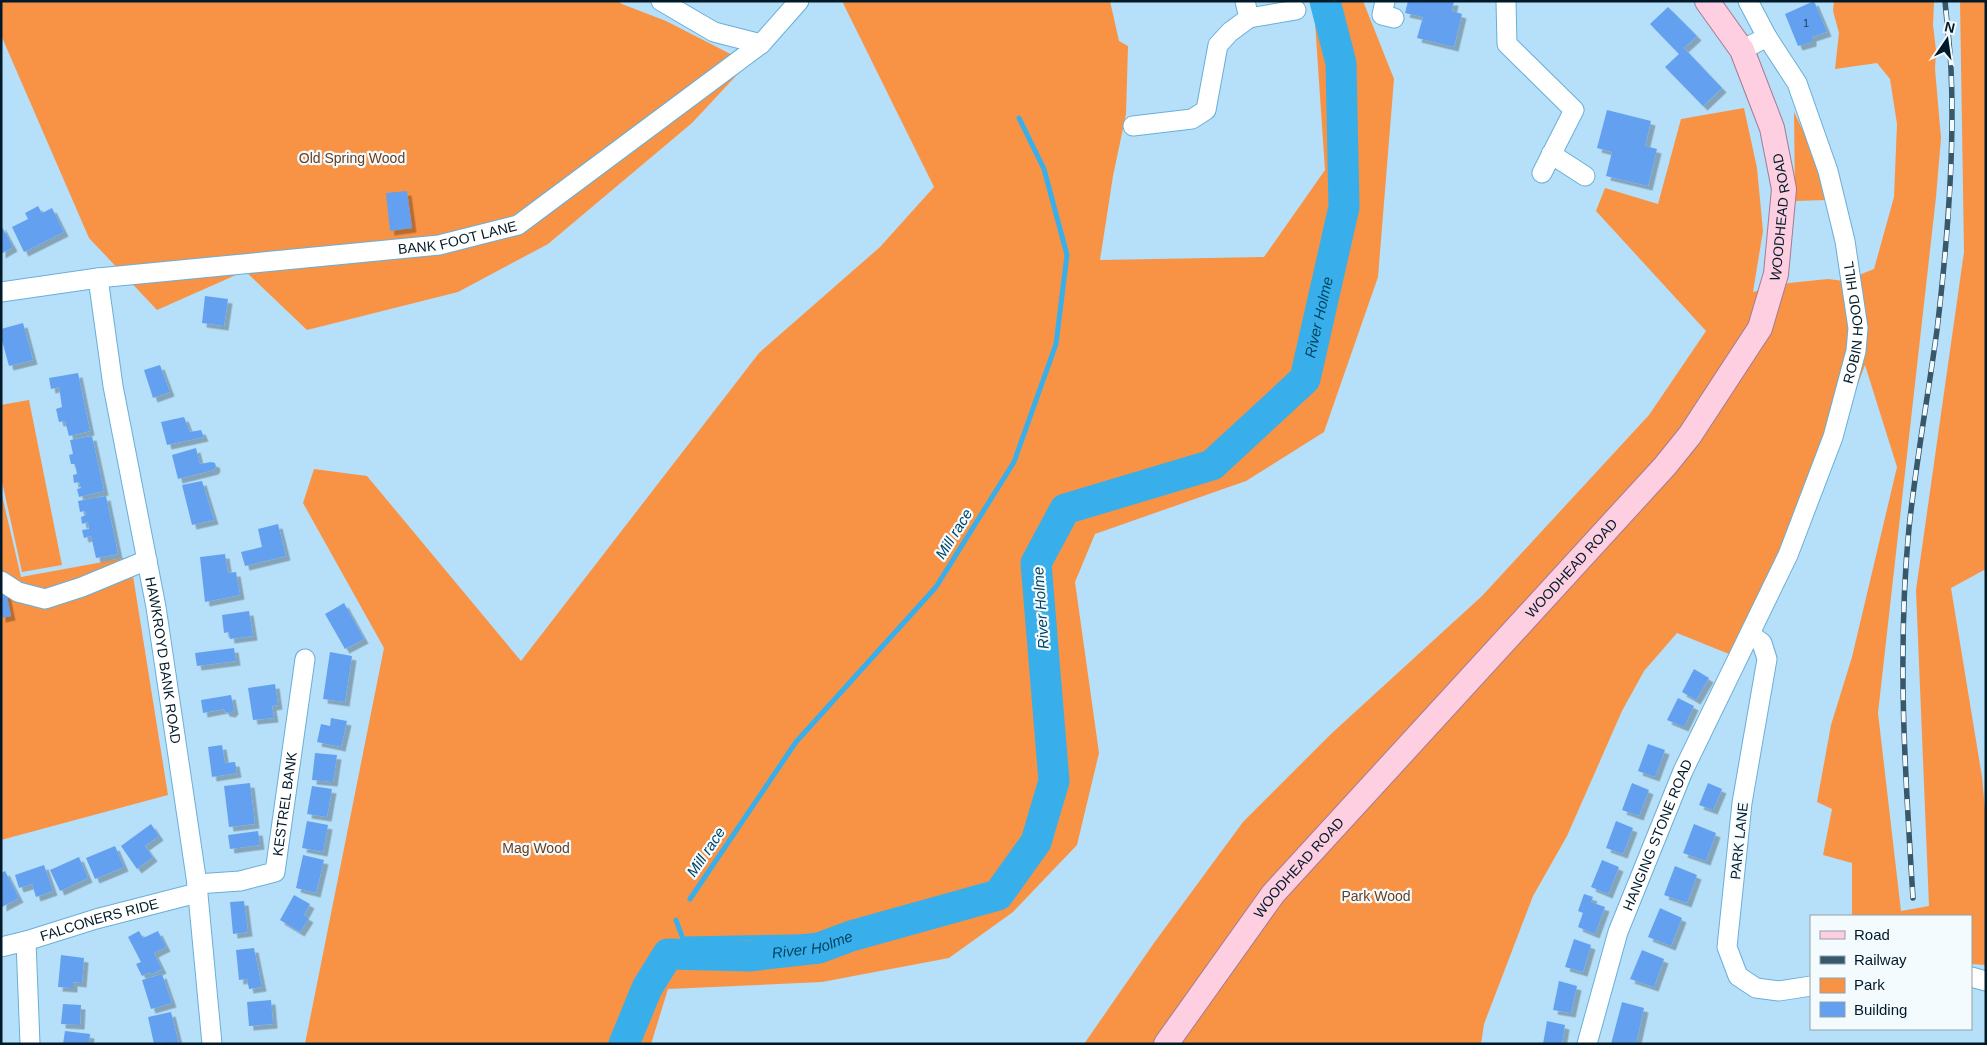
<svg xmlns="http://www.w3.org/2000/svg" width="1987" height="1045" font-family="Helvetica,sans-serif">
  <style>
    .green { fill: #f89345 }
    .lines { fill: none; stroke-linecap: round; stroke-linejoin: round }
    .stream { stroke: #38afea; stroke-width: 5 }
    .river { stroke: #38afea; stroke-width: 31 }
    .building { fill: #63a1f0; filter: url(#shadow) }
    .minor-casing { stroke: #68afd9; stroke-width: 21 }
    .major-casing { stroke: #a47b93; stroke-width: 26 }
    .minor { stroke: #fff; stroke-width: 19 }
    .major { stroke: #fecfe0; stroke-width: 24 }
    .rail-casing { stroke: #385769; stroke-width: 5.5 }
    .rail { stroke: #f4fbff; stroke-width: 4; stroke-dasharray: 11; stroke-linecap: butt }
    .labels { text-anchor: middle; stroke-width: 4.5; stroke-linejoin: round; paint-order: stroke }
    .number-label { font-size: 11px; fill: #193c5b }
    .park-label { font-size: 14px; fill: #6a3d1b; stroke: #f4fbff }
    .street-label { font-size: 14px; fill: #001a29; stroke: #f4fbff }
    .water-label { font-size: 15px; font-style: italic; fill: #004462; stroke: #f4fbff }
  </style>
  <defs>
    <filter id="shadow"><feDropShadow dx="4.5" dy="4.5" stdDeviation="0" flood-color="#0004"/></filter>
  </defs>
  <rect width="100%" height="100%" fill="#b6dff9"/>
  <path class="green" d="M1,1H618L622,4L666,21L748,63L692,123L548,244L458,292L307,330L245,271L157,310L89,238L1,35Z
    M842,1H1110L1119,41L1128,46L1126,114L1113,176L1100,260L1264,257L1325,170L1315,22L1310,1H1363L1394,79L1378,277L1324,432L1246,481L1095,534L1075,582L1099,753L1077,845L1013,912L949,958L822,982L668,989L651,1044H305L384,648L303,503L314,469L367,476L521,661L759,353L880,247L934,187Z
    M1834,1H1934V3L1933,25L1936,50L1935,69L1941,138L1936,197L1878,713L1901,911L1929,906L1916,590L1964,252L1960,1H1986V569L1951,588L1982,777L1986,820V965L1971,964V916H1852V863L1823,855L1832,809L1817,802L1831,725L1852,657L1897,467L1865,365L1794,559L1744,660L1677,633L1644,671L1622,711L1567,836L1533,896L1484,1024L1481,1044H1084L1154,943L1243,822L1332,733L1482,596L1649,415L1706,331L1596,211L1605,188L1658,204L1681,119L1744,108L1757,168L1763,231L1753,292L1789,283L1828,279L1844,281L1874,269L1894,197L1897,124L1890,79L1877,63L1835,69L1839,33L1833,11Z
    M1794,112L1824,174L1826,200L1795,201Z
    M29,400L62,565L22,572L1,477V405Z
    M1,491L21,577L130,557L168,795L1,840Z"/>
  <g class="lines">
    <path class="stream" d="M690,899L796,742L936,587L1014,462L1056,344L1067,255L1044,169L1019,118
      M676,920L683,939L851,936"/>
    <path class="river" id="s1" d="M624,1044L647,988L668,954L749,956L819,948L851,936L998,895L1036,842L1054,781L1036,563L1065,509L1212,465L1305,379L1344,207L1341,63L1325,1"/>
  </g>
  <path class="building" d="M1408,1H1454L1452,11L1462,14L1454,47L1417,38L1423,17L1405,13Z
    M1814,1L1827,32L1812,37V42L1798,46L1785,14Z
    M1668,7L1697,36L1684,48L1722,88L1703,106L1665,67L1679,54L1650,24Z
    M1607,110L1651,121L1645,146L1657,149L1648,186L1606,176L1612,152L1597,148Z
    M407,191L412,228L390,231L386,193Z
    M38,206L42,213L52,208L64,232L24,252L12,227L28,219L25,213Z
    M1,225L13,247L1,254Z
    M205,296L228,299L224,326L202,323Z
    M23,323L33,360L9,366L1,337V329Z
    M160,365L170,392L153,398L144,370Z
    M78,373L90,431L69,436L65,421L59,422L56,409L62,407L59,387L51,389L49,378Z
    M184,417L190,432L201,430L204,437L167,445L161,422Z
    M92,436L104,491L79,497L77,489L81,488L79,482L74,483L73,475L77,474L75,464H71L69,455L73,454L70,440Z
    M196,448L200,464L211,462L215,463L216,467L214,470L178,479L172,455Z
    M202,481L214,520L192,525L182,485Z
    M106,496L118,554L96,558L91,536L84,538L82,530L89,529L88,522L82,524L81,517L86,515L85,511L80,512L78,501Z
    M278,524L286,556L245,566L241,552L262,547L258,529Z
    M225,554L228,573L236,572L240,595L205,602L200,557Z
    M1,587H5L11,616L1,618Z
    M344,603L364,639L345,649L325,614Z
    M249,611L253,636L230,639L229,632L224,633L222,615Z
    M234,648L236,661L197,666L195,653Z
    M330,652L352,656L345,702L323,699Z
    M1694,669L1709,678L1696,700L1682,692Z
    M275,684L278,705L272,706L274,718L253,720L248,688Z
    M231,695L234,710L231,713L225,712L224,709L203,713L201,700Z
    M1678,698L1694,706L1684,727L1667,720Z
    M331,718L347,721L341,747L317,742L321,724L330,726Z
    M1648,744L1665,750L1655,777L1638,771Z
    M222,745L225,763L235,762L237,773L212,777L208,747Z
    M315,753L337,755L333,782L312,780Z
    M250,783L255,824L229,827L224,786Z
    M1632,783L1649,790L1639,816L1622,810Z
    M1708,783L1722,789L1713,810L1699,805Z
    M312,786L332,789L327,817L307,814Z
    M307,821L328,825L323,852L302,848Z
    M1616,821L1633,828L1623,854L1606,848Z
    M151,824L159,836L145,846L153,857L137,869L121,846Z
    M1694,824L1716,833L1706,861L1683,853Z
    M258,831L260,845L230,849L228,835Z
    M115,846L124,867L95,879L86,858Z
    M303,855L324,860L316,893L296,888Z
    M79,857L88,878L60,891L50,870Z
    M1602,860L1619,867L1608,894L1591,887Z
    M44,865L53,891L36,897L32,884L19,888L15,875Z
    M1675,866L1697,875L1687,903L1664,895Z
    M5,871L19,898L2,907L1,873Z
    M1584,894L1593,897L1591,902L1605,907L1595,934L1578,927L1583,913L1578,911Z
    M294,895L310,904L304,915L309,918L300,932L280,920Z
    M244,901L248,932L233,934L230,902Z
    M1660,908L1682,918L1671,946L1648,937Z
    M139,931L143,938L158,931L166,947L154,953L162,969L151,975L150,972L142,976L136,964L141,962L128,937Z
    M1574,939L1591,945L1583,972L1565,967Z
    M254,948L262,987L249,989L247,979L239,980L236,950Z
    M1642,950L1664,959L1654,987L1630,979Z
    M61,955L84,958L82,983L73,982V988L58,987Z
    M162,974L172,1003L151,1009L142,980Z
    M1559,981L1577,986L1571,1013L1553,1010Z
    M271,1000L273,1024L249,1026L247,1002Z
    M1622,1002L1644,1008L1636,1044H1611Z
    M63,1004L81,1005L80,1025L61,1024Z
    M171,1012L179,1044H162V1042L154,1044L148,1017Z
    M1547,1021L1565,1025L1562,1044H1543Z
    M65,1031L90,1034L89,1044H63Z"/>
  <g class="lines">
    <defs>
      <g id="minor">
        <path d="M661,1L714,32L761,44"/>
        <path d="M1385,1L1382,15L1394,18"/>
        <path d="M1506,1L1507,44L1574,110L1542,173"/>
        <path d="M1748,1L1767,37"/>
        <path d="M1249,18L1296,10"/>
        <path d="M1133,126L1192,119L1206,110L1218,45L1230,32L1249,18L1245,1"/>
        <path d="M1551,154L1585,176"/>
        <path id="s2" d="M98,278L113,386L156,607L197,884L212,1044"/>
        <path id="s3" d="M1,292L98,278L439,245L518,225L761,44L799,1"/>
        <path d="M1,581L18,592L45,599L82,587L147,560"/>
        <path d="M1751,635L1762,643L1767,659L1742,803L1727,947L1738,976L1756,988L1779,991L1811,986"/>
        <path id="s4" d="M197,884L240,881L275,872L305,659"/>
        <path d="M26,941L30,1044"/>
        <path id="s5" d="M1,947L26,941L96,919L197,893"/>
        <path d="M1971,977L1986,981"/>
        <path id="s6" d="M1587,1044L1618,932L1683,771L1788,555L1833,437L1856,351L1858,328L1845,241L1828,171L1797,83L1767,37L1742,50"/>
      </g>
      <g id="major">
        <path id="s7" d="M1166,1044L1273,894L1665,466L1690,435L1760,328L1776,274L1784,189L1772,128L1742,50L1707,1"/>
      </g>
    </defs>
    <use href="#minor" class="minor-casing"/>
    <use href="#major" class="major-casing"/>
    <use href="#minor" class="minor"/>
    <use href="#major" class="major"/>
    <defs>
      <path id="rail" d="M1913,898C1905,774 1897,651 1909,528C1916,462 1928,396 1937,330C1947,246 1955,154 1951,69C1950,46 1947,24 1945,1"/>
    </defs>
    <use href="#rail" class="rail-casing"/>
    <use href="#rail" class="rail"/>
  </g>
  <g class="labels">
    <g class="number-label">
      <text x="1806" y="27">1</text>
    </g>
    <g class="park-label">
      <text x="352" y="163">Old Spring Wood</text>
      <text x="536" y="853">Mag Wood</text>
      <text x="1376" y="901">Park Wood</text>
    </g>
    <g class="street-label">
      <text dy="5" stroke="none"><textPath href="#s7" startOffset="1046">WOODHEAD ROAD</textPath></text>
      <text dy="5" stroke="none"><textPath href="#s3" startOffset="460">BANK FOOT LANE</textPath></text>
      <text dy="5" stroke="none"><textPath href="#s6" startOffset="774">ROBIN HOOD HILL</textPath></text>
      <text dy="5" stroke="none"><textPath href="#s7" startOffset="626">WOODHEAD ROAD</textPath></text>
      <text dy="5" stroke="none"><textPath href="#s2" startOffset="388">HAWKROYD BANK ROAD</textPath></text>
      <text dy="5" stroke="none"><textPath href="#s4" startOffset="148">KESTREL BANK</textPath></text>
      <text dy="5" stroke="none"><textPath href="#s6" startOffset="221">HANGING STONE ROAD</textPath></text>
      <text transform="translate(1739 841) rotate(-84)" y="5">PARK LANE</text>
      <text dy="5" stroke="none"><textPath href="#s7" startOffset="221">WOODHEAD ROAD</textPath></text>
      <text dy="5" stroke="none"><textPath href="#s5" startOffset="102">FALCONERS RIDE</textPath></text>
    </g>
    <g class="water-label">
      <text dy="5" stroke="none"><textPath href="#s1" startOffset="1191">River Holme</textPath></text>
      <text transform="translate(954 534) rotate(-58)" y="5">Mill race</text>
      <text transform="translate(1041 608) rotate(-94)" y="5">River Holme</text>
      <text transform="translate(706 852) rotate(-56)" y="5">Mill race</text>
      <text dy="5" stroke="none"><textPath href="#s1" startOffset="246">River Holme</textPath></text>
    </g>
  </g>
  <rect width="1987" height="1045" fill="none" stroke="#001a29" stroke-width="5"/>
  <rect x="1810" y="915" width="162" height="115" fill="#f4fbff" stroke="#92a1a9"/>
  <rect x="1820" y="931" width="25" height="8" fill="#fecfe0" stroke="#92a1a9"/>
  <text x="1854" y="940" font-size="15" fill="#001a29">Road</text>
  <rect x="1820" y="956" width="25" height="8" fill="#385769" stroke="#92a1a9"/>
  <text x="1854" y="965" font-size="15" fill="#001a29">Railway</text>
  <rect x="1820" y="978" width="25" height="15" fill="#f89345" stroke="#92a1a9"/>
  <text x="1854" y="990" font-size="15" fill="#001a29">Park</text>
  <rect x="1820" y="1002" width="25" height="15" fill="#63a1f0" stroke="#92a1a9"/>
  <text x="1854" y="1015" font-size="15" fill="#001a29">Building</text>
  <g transform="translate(1947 40) rotate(13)" stroke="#f4fbff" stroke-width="4" paint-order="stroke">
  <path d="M0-4L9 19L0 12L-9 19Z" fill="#001a29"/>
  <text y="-8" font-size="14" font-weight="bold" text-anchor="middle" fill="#001a29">N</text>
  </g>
</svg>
